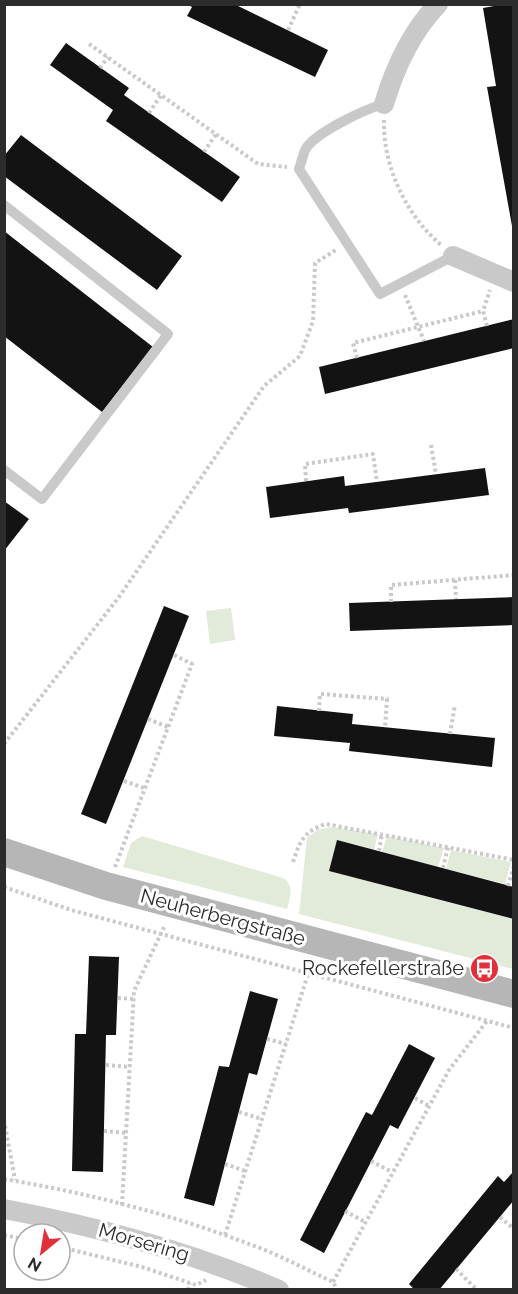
<svg xmlns="http://www.w3.org/2000/svg" width="518" height="1294" font-family="Raleway,sans-serif">
  <style>
    .green { fill: #e2eada }
    .building { fill: #131313 }
    .lines { fill: none; stroke-linecap: round; stroke-linejoin: round }
    .path { stroke: #c9c9c9; stroke-width: 4; stroke-dasharray: 3 3; stroke-linecap: butt }
    .lane { stroke: #c9c9c9; stroke-width: 10 }
    .street { stroke: #c9c9c9; stroke-width: 20 }
    .secondary { stroke: #b6b6b6; stroke-width: 28 }
    .labels { text-anchor: middle; stroke-width: 6; stroke-linejoin: round; paint-order: stroke }
    .street-label { font-size: 20px; fill: #2c2c2c; stroke: #fff }
    .poi-label { font-size: 20px; fill: #2c2c2c; stroke: #fff; text-anchor: end }
  </style>
  <rect width="100%" height="100%" fill="#fff"/>
  <path class="green" d="M231,608L235,640L210,644L206,611Z
    M331,827L378,834L374,850L329,871L513,919V969L299,914L307,838L317,830Z
    M142,836L283,878C295,886 290,897 287,909L123,867L131,843Z
    M387,836L444,848L438,867L382,852Z
    M451,850L511,862L505,884L446,869Z"/>
  <path class="building" d="M187,4H234L328,50L315,77L187,16L192,7Z
    M505,4H514L512,226L487,87L496,86L483,8Z
    M66,43L129,88L124,95L240,177L222,202L106,121L113,110L50,65Z
    M21,135L182,256L157,290L4,176V156Z
    M4,231L153,347L102,412L4,336Z
    M514,319V348L325,394L319,367Z
    M485,468L489,495L349,513L348,508L270,518L266,487L344,476L345,486Z
    M4,501L29,519L4,551Z
    M514,597V625L350,631L349,603Z
    M164,606L189,616L106,824L81,814Z
    M277,706L353,714L352,724L495,738L492,767L349,751L350,743L274,736Z
    M337,840L514,887V919L329,871Z
    M89,956L119,957L116,1035H106L103,1172L72,1171L75,1034H86Z
    M250,991L278,999L257,1075L249,1073L214,1206L184,1198L219,1066L229,1067Z
    M409,1044L435,1058L398,1129L390,1125L324,1253L300,1240L366,1112L372,1115Z
    M514,1171V1200L439,1290H415L409,1284L498,1176L504,1182Z"/>
  <g class="lines">
    <path class="path" d="M288,30L300,4
      M89,44L258,164L287,167
      M100,68L108,57
      M149,113L161,95
      M384,120C383,167 406,215 441,245
      M204,152L216,134
      M405,295L424,341
      M487,326L483,311L490,290
      M357,358L353,343L483,311
      M431,445L436,474
      M306,481L305,464L373,454L377,482
      M455,580L456,599
      M391,602V585L514,575
      M319,711L320,694L387,699L385,728
      M148,719L168,727
      M450,734L455,705
      M4,744L119,597L264,386L300,356L313,321L315,263L336,250
      M124,781L144,788
      M379,851L382,833
      M293,862C300,841 304,831 326,824L514,860
      M115,867L192,664L174,655
      M443,868L448,847
      M508,886L514,866
      M4,887L71,910L514,1028
      M118,998L134,999
      M267,1039L286,1044
      M106,1065L130,1067
      M415,1098L429,1106
      M239,1112L262,1119
      M4,1120L15,1180
      M104,1131L126,1133
      M371,1161L392,1172
      M225,1164L245,1171
      M4,1179C87,1193 171,1214 249,1244C278,1254 305,1269 333,1282L337,1290
      M122,1205L134,991L165,925
      M345,1211L365,1222
      M500,1217L514,1229
      M4,1235L24,1239
      M225,1235L308,974
      M60,1247L142,1267L196,1285L206,1280
      M456,1269L477,1290
      M333,1282L449,1070L487,1021
      M188,1290L190,1283"/>
    <path class="lane" d="M384,104C365,109 314,133 305,150C303,156 301,163 299,169L380,294L453,256
      M4,205L168,334L42,499L4,470"/>
    <path class="street" d="M384,104C395,67 411,32 438,4
      M453,256L514,282
      M4,1209C99,1227 190,1251 279,1290"/>
    <path class="secondary" d="M4,852L106,886L514,994"/>
  </g>
  <defs>
    <symbol id="bus-disc" viewBox="-11 -11 22 22"><circle r="9.5" fill="#e1303a" stroke="#fff"/><path d="M-5-6H5V4H4V6H2V4H-2V6H-4V4H-5ZM-3.5-4V0h7V-4ZM-3.5 1.2v1.5H-2V1.2ZM2 1.2v1.5H3.5V1.2Z" fill="#fff"/></symbol>
  </defs>
  <g fill-rule="evenodd">
    <use href="#bus-disc" x="468" y="952" width="33" height="33"/>
  </g>
  <g class="labels">
    <g class="street-label">
      <text transform="translate(223 917) rotate(15)" y="7">Neuherbergstraße</text>
      <text transform="translate(144 1242) rotate(16)" y="7">Morsering</text>
    </g>
    <g class="poi-label">
      <text x="464" y="975">Rockefellerstraße</text>
    </g>
  </g>
  <rect width="518" height="1294" fill="none" stroke="#2c2c2c" stroke-width="12"/>
  <g transform="translate(42 1252) rotate(210)"><circle r="28" fill="#ffffff" stroke="#ababab" stroke-width="1.5"/>
  <path d="M0-4.5L10 22L0 15L-10 22Z" fill="#e1303a"/>
  <text y="-9" font-size="16" font-weight="bold" text-anchor="middle" fill="#2c2c2c">N</text>
  </g>
</svg>
